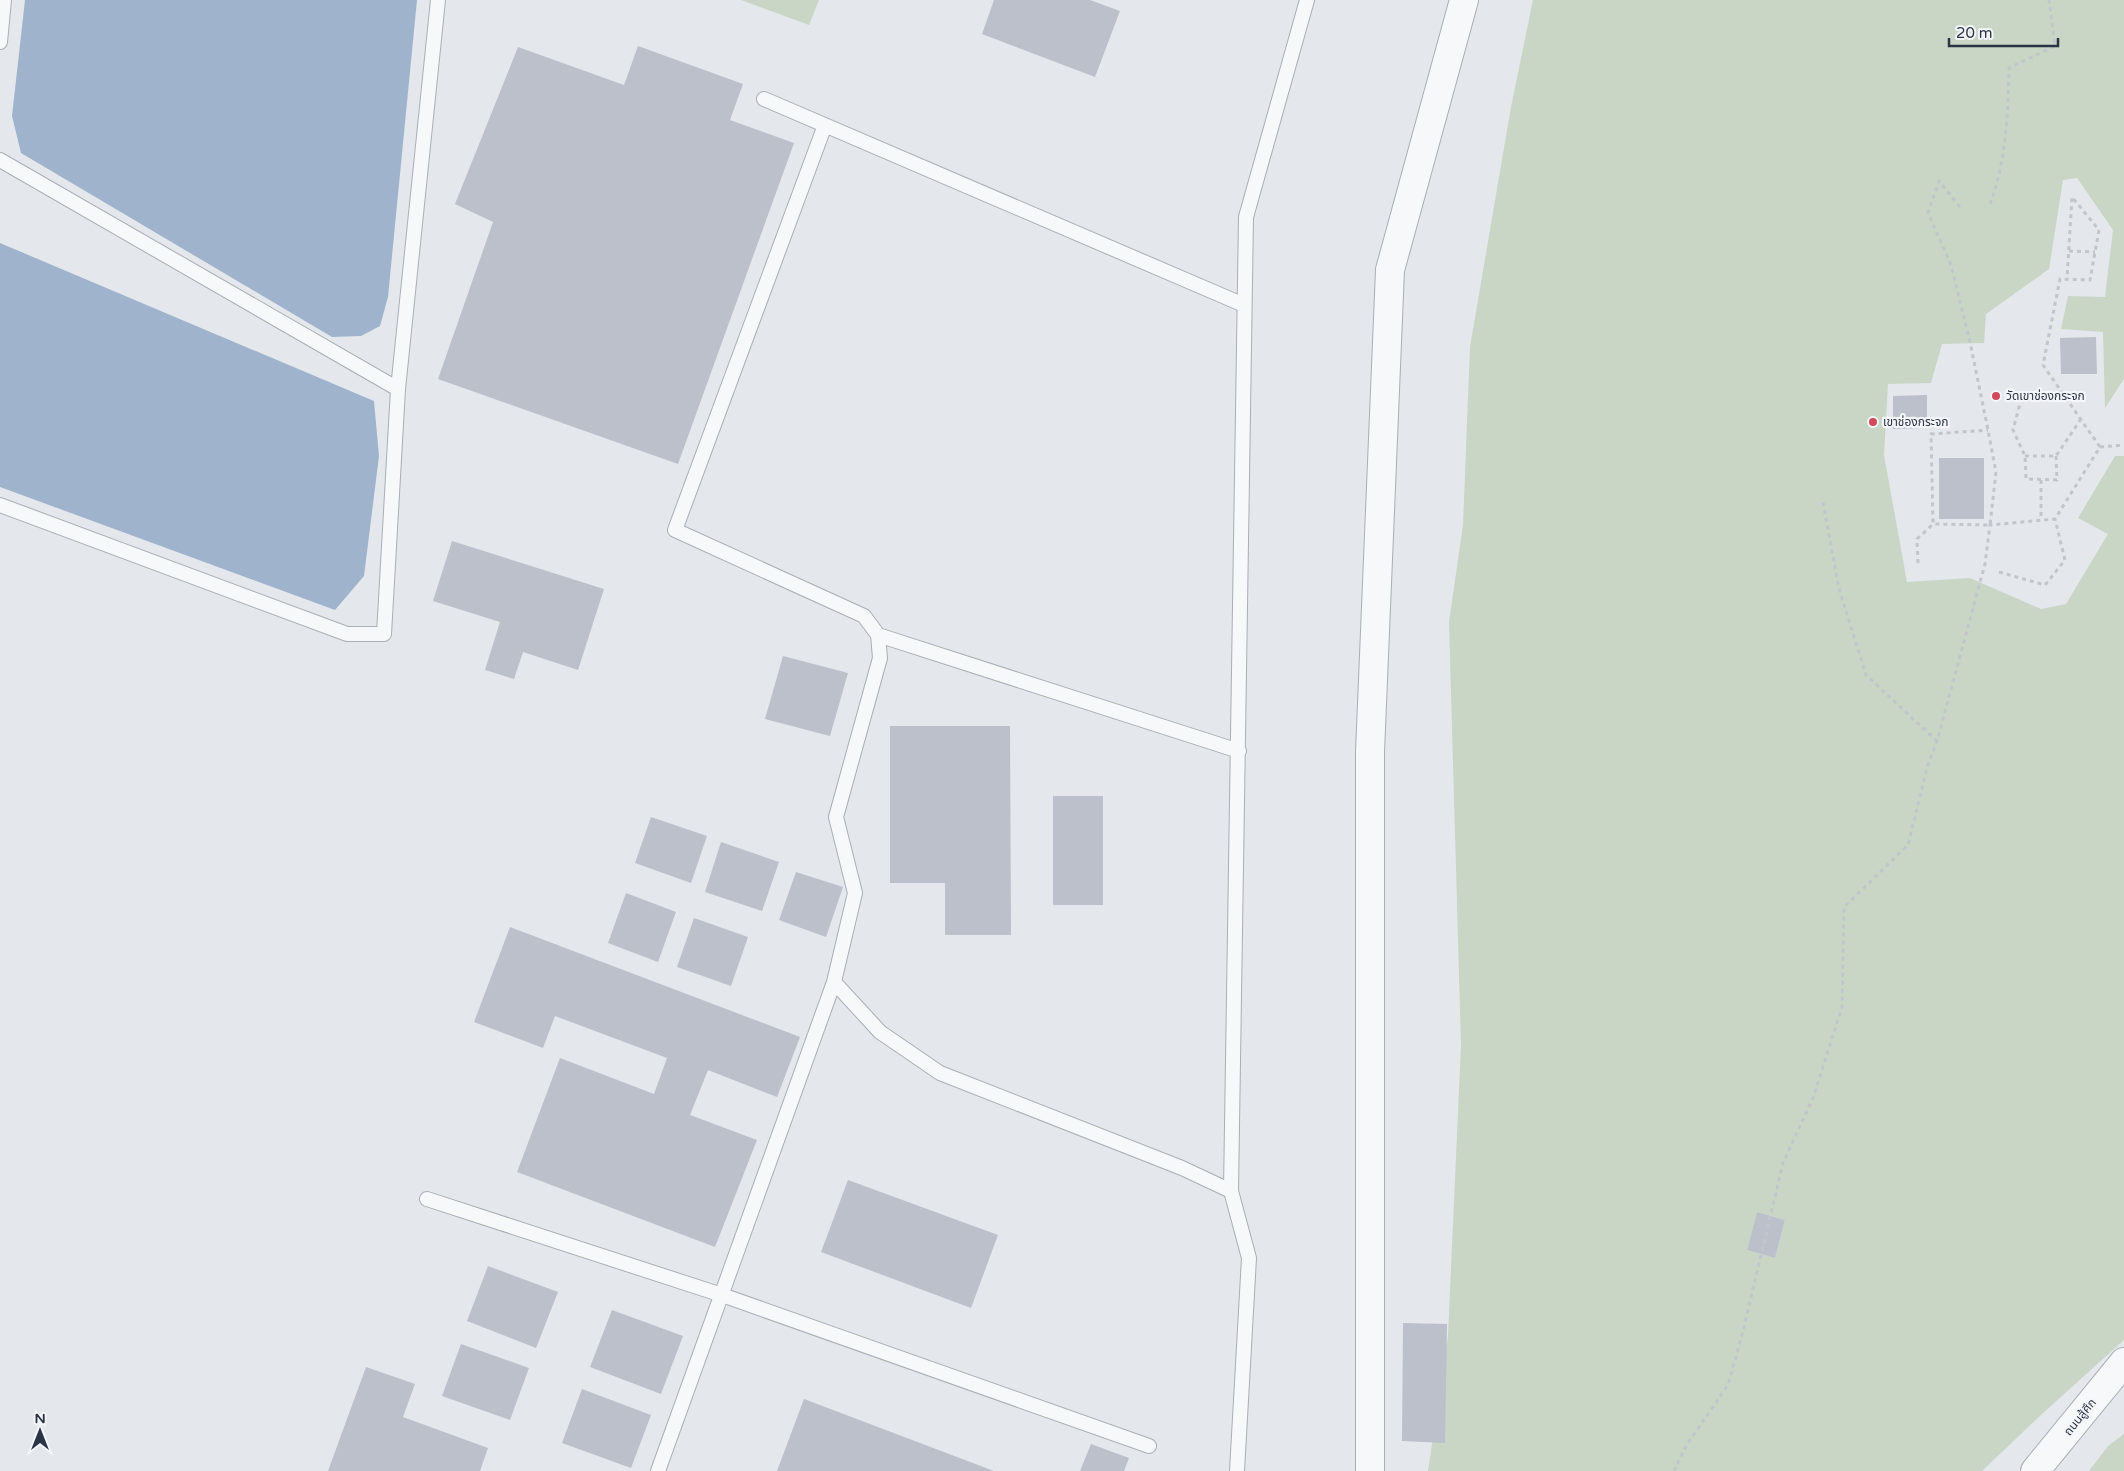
<svg xmlns="http://www.w3.org/2000/svg" width="2124" height="1471" font-family="'Varela Round','Noto Sans Thai',sans-serif">
  <style>
    .green { fill: #c9d6c5; fill-rule: evenodd }
    .water { fill: #9fb4cc }
    .building { fill: #bbc0ca }
    .lines { fill: none; stroke-linecap: round; stroke-linejoin: round }
    .service-casing { stroke: #a9aeb7; stroke-width: 16 }
    .minor-casing { stroke: #a9aeb7; stroke-width: 30 }
    .tertiary-casing { stroke: #a9aeb7; stroke-width: 30 }
    .path { stroke: #c2c5cb; stroke-width: 3; stroke-dasharray: 4 4; stroke-linecap: butt }
    .service { stroke: #f7f8fa; stroke-width: 14 }
    .minor { stroke: #f7f8fa; stroke-width: 28 }
    .tertiary { stroke: #f7f8fa; stroke-width: 28 }
    .poi-dot { fill: #d1495b; stroke: #f4f6f9; stroke-width: 2 }
    .labels { text-anchor: middle; stroke-width: 4.5; stroke-linejoin: round; paint-order: stroke }
    .poi-label { font-size: 12px; fill: #2b3445; stroke: #f4f6f9; text-anchor: start }
    .street-label { font-size: 12px; fill: #2b3445; stroke: #f4f6f9 }
  </style>
  <rect width="100%" height="100%" fill="#e4e7ec"/>
  <path class="green" d="M741,0H819L809,25Z
    M1533,0H2124V379L2105,408L2103,332L2061,329L2068,296L2105,297L2113,230L2077,178L2063,180L2049,269L1986,314L1984,343L1942,344L1931,383L1888,384L1884,455L1907,582L1970,578L2041,609L2066,604L2108,534L2078,518L2115,456H2124V1340L2042,1414L1982,1471H1428L1448,1336L1461,1045L1449,622L1463,525L1470,347L1511,107ZM1757,1212L1785,1220L1775,1258L1747,1250Z
    M2124,1434V1471H2089L2108,1446Z"/>
  <path class="water" d="M25,0H417L388,297L380,326L361,336L332,337L21,153L12,116Z
    M0,243L374,401L379,456L364,576L335,610L0,487Z"/>
  <path class="building" d="M994,0H1090L1120,11L1095,77L982,34Z
    M638,46L743,84L730,120L794,143L678,464L438,379L493,222L455,204L518,47L624,85Z
    M2096,337L2097,374H2061L2060,338Z
    M1927,395V428L1893,429V396Z
    M1939,458H1984V519H1939Z
    M452,541L604,589L578,670L523,652L514,679L485,670L500,622L433,601Z
    M783,656L848,673L830,736L765,719Z
    M890,726H1010L1011,935H945V883H890Z
    M1053,796H1103V905H1053Z
    M651,817L707,836L691,883L635,863Z
    M721,842L779,862L762,911L705,892Z
    M796,872L843,887L826,937L779,920Z
    M626,893L676,912L658,962L608,943Z
    M694,918L748,937L731,986L677,967Z
    M510,927L800,1037L777,1097L708,1070L690,1115L757,1140L715,1247L517,1172L560,1058L654,1094L667,1058L555,1016L543,1048L474,1022Z
    M848,1180L998,1235L971,1308L821,1252Z
    M1757,1212L1785,1220L1775,1258L1747,1250Z
    M488,1266L558,1292L536,1348L467,1321Z
    M612,1310L683,1336L661,1394L590,1367Z
    M1403,1323L1447,1324L1445,1443L1402,1441Z
    M461,1344L529,1368L510,1420L442,1396Z
    M366,1367L415,1384L403,1417L488,1448L480,1471H328Z
    M582,1389L651,1415L631,1468L562,1443Z
    M804,1399L994,1471H777Z
    M1091,1444L1129,1458L1124,1471H1080Z"/>
  <g class="lines">
    <defs>
      <path id="service" d="M0,42L4,0
        M764,99L1244,305
        M0,160L398,389
        M0,505L347,634H384L398,389L438,0
        M878,635L1239,751
        M834,982L880,1032L940,1073L1182,1168L1231,1191L1249,1258L1237,1471
        M1231,1191L1246,217L1307,0
        M427,1199L722,1295L1149,1446
        M658,1471L834,982L855,893L836,817L880,658L878,635L864,616L675,530L825,125"/>
      <path id="minor" d="M2035,1471L2124,1362"/>
      <path id="tertiary" d="M1370,1471V752L1390,270L1464,0"/>
    </defs>
    <use href="#service" class="service-casing"/>
    <use href="#minor" class="minor-casing"/>
    <use href="#tertiary" class="tertiary-casing"/>
    <path class="path" d="M1990,204C2006,162 2008,114 2009,68L2055,46L2049,0
      M1960,207L1939,181L1928,213L1951,265L1970,342L1988,430L1996,472L1990,525L1933,524L1931,434L1988,430
      M2069,251L2095,252
      M2100,447L2124,445
      M2025,456H2056L2081,419
      M2056,456L2057,480L2026,479L2025,456L2013,430L2022,396L2063,392
      M2041,480V520
      M1823,502L1839,589L1866,675L1937,741
      M1918,563L1917,539L1933,524
      M1999,572L2045,585L2065,560L2055,519
      M1674,1471L1686,1446L1728,1385L1742,1335L1783,1163L1813,1098L1842,1007L1844,907L1908,845L1927,768L1937,741L1985,564L1990,525L2055,519L2100,447L2043,365L2060,279L2090,280L2099,230L2072,197L2067,279"/>
    <use href="#service" class="service"/>
    <use href="#minor" class="minor"/>
    <use href="#tertiary" class="tertiary"/>
  </g>
  <g class="poi-dot">
    <circle cx="1996" cy="396" r="5"/>
    <circle cx="1873" cy="422" r="5"/>
  </g>
  <g class="labels">
    <g class="poi-label">
      <text x="2006" y="400">วัดเขาช่องกระจก</text>
      <text x="1883" y="426">เขาช่องกระจก</text>
    </g>
    <g class="street-label">
      <text transform="translate(2080 1417) rotate(-51)" y="4">ถนนสู้ศึก</text>
    </g>
  </g>
  <g transform="translate(40 1431)" stroke="#f4f6f9" stroke-width="4" paint-order="stroke">
  <path d="M0-4L9 19L0 12L-9 19Z" fill="#2b3445"/>
  <text y="-8" font-size="14" font-weight="bold" text-anchor="middle" fill="#2b3445">N</text>
  </g>
  <path d="M1949 38v8h109v-8" fill="none" stroke="#2b3445" stroke-width="2.5"/>
  <text x="1956" y="38" font-size="15" fill="#2b3445" stroke="#f4f6f9" stroke-width="4" paint-order="stroke">20 m</text>
</svg>
